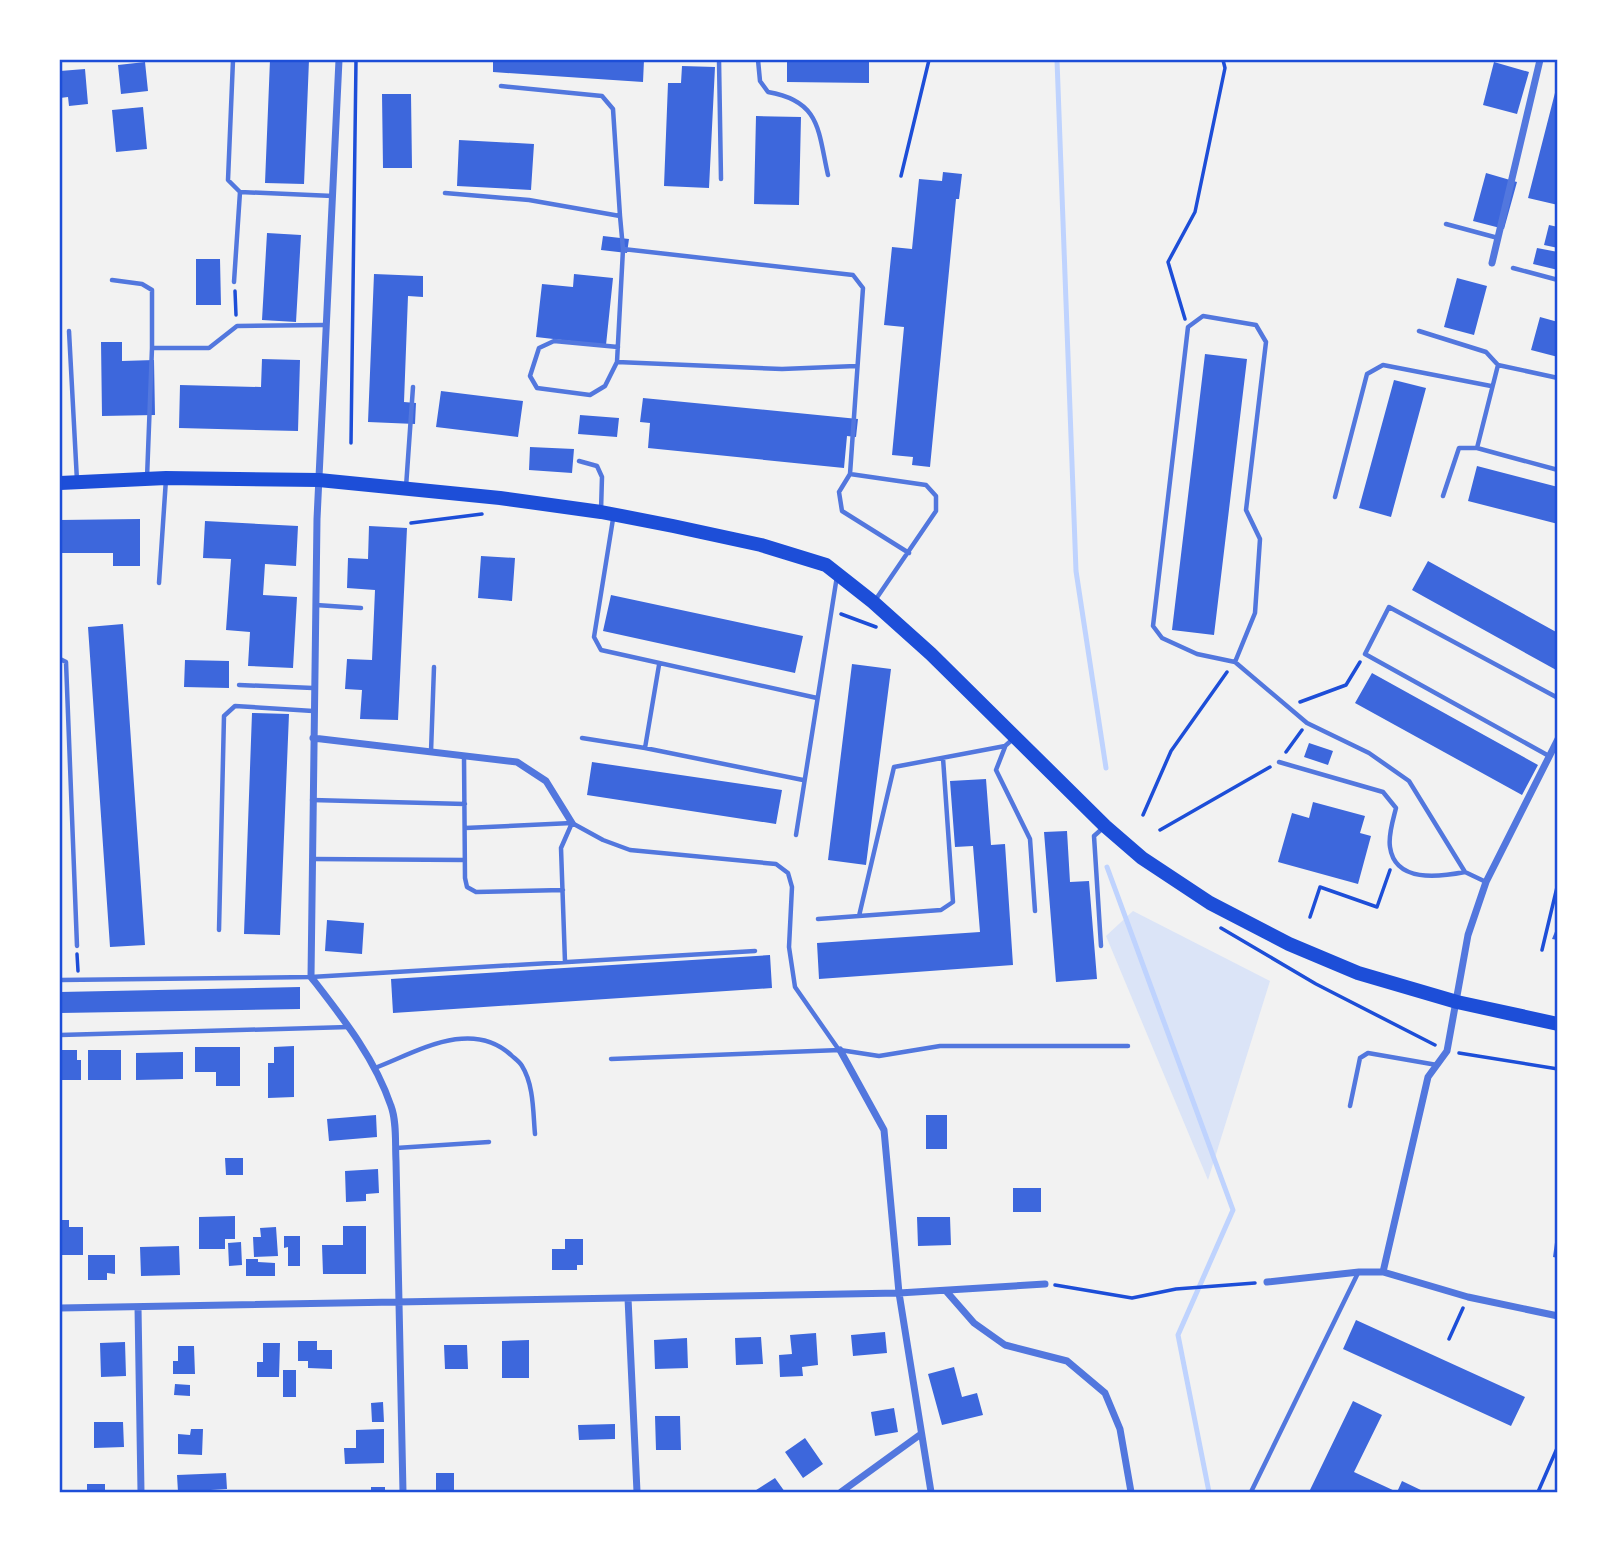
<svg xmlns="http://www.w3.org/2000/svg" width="1617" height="1552" font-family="Roboto,sans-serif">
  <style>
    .green { fill: #dbe4f7 }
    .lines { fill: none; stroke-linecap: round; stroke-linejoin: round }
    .stream { stroke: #bfd3fe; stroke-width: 5 }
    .building { fill: #3d67dc }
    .path { stroke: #1d4ed8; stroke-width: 3.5 }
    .service { stroke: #5277de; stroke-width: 4.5 }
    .minor { stroke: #5277de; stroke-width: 7 }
    .primary { stroke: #1d4ed8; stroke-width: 14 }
    .neatline { fill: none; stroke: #1d4ed8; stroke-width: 2.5 }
  </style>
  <rect width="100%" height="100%" fill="#f2f2f2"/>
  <path class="green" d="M1133,911L1270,981L1208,1180L1106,936Z"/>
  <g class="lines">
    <path class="stream" d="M1057,60L1076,571L1106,768
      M1107,867L1233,1210L1178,1335L1209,1492"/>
  </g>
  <path class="building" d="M270,60H309L304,184L265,183Z
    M493,60H644L643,82L493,72Z
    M787,60H869V83L787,82Z
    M145,62L148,91L121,94L118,65Z
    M1494,62L1529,72L1517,114L1483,105Z
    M682,66L715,67L709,188L664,186L668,83H681Z
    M85,69L88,104L69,106L68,97L60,98V71Z
    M1557,85H1558V205L1528,198Z
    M382,94H411L412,168H383Z
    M143,107L147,149L116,152L112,110Z
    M756,116L801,117L799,205L754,204Z
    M459,140L534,144L531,190L457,186Z
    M943,172L962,174L959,199H956L930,467L912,465L913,457L892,455L904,327L884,325L892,247L912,249L919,179L942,181Z
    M1486,173L1517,182L1504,229L1473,221Z
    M1549,225L1558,227V248L1544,245Z
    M267,233L301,235L296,322L262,320Z
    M603,236L629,239L627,253L601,250Z
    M1537,248L1558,252V270L1533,264Z
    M196,259H220L221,305H196Z
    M374,274L423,276V297L408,296L404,402L416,403L415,424L368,422Z
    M574,274L613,278L606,345L536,337L542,284L573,287Z
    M1457,278L1487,286L1474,335L1444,327Z
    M1540,317L1558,322V357L1531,350Z
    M101,342H122V361L154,360L155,415L102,416Z
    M1205,354L1247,359L1214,635L1172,630Z
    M262,359L300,360L298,431L179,428L180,385L261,387Z
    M1394,380L1426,388L1391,517L1359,508Z
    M441,391L523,401L518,437L436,427Z
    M643,398L858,419L856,437L847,436L844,468L648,448L650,423L640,422Z
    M580,415L619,418L617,437L578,434Z
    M530,447L574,449L572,473L529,470Z
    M1477,466L1558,487V524L1468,501Z
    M140,519V566H113V553H60V520Z
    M205,521L298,526L296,566L265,564L263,595L297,597L293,668L248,666L250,632L226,630L231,559L203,558Z
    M369,526L407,528L398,720L360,719L362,690L345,689L347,659L372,660L375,590L347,588L348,558L368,559Z
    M481,556L515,558L512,601L478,598Z
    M1428,561L1558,633V671L1412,590Z
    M611,595L803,636L795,673L603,631Z
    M123,624L145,945L110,947L88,627Z
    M185,660L229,661V688L184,687Z
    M852,664L891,669L866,865L828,860Z
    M1372,673L1538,765L1522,795L1355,703Z
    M252,713L289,714L280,935L244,934Z
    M1309,743L1333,751L1328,765L1304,757Z
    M592,762L782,790L776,824L587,795Z
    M986,779L991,845L1005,844L1013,965L819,979L817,943L980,932L973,846L955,847L950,781Z
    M1313,802L1365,816L1360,833L1371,836L1358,884L1278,862L1292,813L1309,818Z
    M1067,831L1070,882L1089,881L1097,979L1056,982L1044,832Z
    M327,920L364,923L362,954L325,951Z
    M1558,924V940L1552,939Z
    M770,955L772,988L393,1013L391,979Z
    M300,987V1009L60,1013V992Z
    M294,1046V1097L268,1098V1063H274V1047Z
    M195,1047H240V1086H216V1072H195Z
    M60,1050H77V1060H81V1080H60Z
    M88,1050H121V1080H88Z
    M183,1052V1079L136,1080V1053Z
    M376,1115L377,1137L329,1141L327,1119Z
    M926,1115H947V1149H926Z
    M225,1158H243V1175H226Z
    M378,1169L379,1193L366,1194V1201L346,1202L345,1171Z
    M1013,1188H1041V1212H1013Z
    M235,1216V1239H225V1249H199V1217Z
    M917,1217H950L951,1245L918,1246Z
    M60,1220H69V1227H83V1255H60Z
    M343,1226H366V1274H323L322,1245H343Z
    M276,1227L278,1256L254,1257L253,1237H261L260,1228Z
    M1556,1235L1558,1236V1258L1553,1257Z
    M284,1236H300V1266H288V1247L284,1248Z
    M565,1239H583V1265H577V1270H552V1249H565Z
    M241,1242L242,1265L229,1266L228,1243Z
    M179,1246L180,1275L141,1276L140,1247Z
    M88,1255H115V1274L107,1273V1280H88Z
    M246,1259H258V1262L275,1263V1276H246Z
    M1356,1320L1525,1397L1511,1426L1343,1349Z
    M885,1332L887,1353L853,1356L851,1335Z
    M816,1333L818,1365L802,1367L803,1376L780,1377L779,1355L792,1354L790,1335Z
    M761,1337L763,1364L736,1365L735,1338Z
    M687,1338L688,1368L655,1369L654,1340Z
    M529,1340V1378H502V1341Z
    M298,1341H317V1350H332V1369L308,1368V1361H298Z
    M125,1342L126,1376L101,1377L100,1343Z
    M263,1343H280L279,1377H257V1362H263Z
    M444,1345H467L468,1369H445Z
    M178,1346H194L195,1374H173V1361H178Z
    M954,1367L962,1397L977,1393L983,1415L942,1425L928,1374Z
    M283,1370H296V1397H283Z
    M175,1384L190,1385V1396L174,1395Z
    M1353,1401L1382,1415L1354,1472L1397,1492L1402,1481L1425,1492H1309Z
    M383,1402L384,1422H372L371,1403Z
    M894,1408L898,1432L875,1436L871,1412Z
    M655,1416H680L681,1450H656Z
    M94,1422H123L124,1447L94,1448Z
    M615,1424V1439L579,1440L578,1425Z
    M191,1429H203L202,1455L178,1454V1434L190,1435Z
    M384,1429V1463L345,1464L344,1448H356V1430Z
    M805,1438L823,1464L803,1478L785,1452Z
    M226,1473L227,1489L178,1492L177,1475Z
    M436,1473H454V1492H436Z
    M775,1478L785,1492H753Z
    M87,1484H105V1490H130V1492H87Z
    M371,1487H385V1492H371Z"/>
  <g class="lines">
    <path class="path" d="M901,176L929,60
      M235,291L236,315
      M1185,319L1168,262L1195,212L1225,68L1223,60
      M351,443L356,60
      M411,523L482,514
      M841,614L876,627
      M1300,702L1346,685L1360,662
      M1286,752L1302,730
      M1143,815L1171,751L1227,672
      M1160,830L1270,767
      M1310,917L1320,887L1377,907L1390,870
      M1221,928L1316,984L1435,1045
      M1542,950L1558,883
      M77,954L78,971
      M1459,1053L1558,1069
      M1055,1285L1132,1298L1176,1289L1255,1283
      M1449,1339L1463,1308
      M1538,1492L1558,1446"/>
    <path class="service" d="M233,60L228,180L240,192L234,282
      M719,60L721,179
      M758,60L760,81L768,92C821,101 818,131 828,175
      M501,86L602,96L613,109L620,216
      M240,192L333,196
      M445,193L529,200L620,216L623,249L853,275L863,288L850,474L839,492L842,511L909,553
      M1446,224L1498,238
      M623,249L617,362L782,369L856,366
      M1513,268L1558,280
      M112,280L142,284L152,290V348L147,478
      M69,331L77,481
      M1419,331L1486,352L1498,365L1558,378
      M152,348H209L237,326L325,325
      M617,362L605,386L590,395L537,388L530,376L539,348L554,341L618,347
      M1477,448L1498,365
      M579,461L597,466L602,477L601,511
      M850,474L926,485L936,496V511L876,599
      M406,487L413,387
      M1443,496L1459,448H1477L1558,470
      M1335,497L1367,374L1383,365L1491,386
      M613,519L594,637L601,650L817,698
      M159,583L166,479
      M316,605L361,608
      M60,659L66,662L77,946
      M1235,662L1255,613L1260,539L1246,510L1266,342L1256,325L1203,316L1188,327L1153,626L1162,638L1197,654L1235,662L1307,723L1369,753L1409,781L1465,872L1486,882
      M239,685L313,688
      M582,738L645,748L803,780
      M1005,747L996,770L1030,839L1035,911
      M645,748L659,665
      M431,752L434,667
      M464,756L465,878L467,887L476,892L563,890
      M1549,756L1365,654L1389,607L1558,698
      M1279,762L1383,792L1396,808C1393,820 1388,835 1390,847C1395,883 1439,877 1465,872
      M312,800L465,804
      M465,828L572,823L603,840L630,850L776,864L788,873L792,887L789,947L795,987L839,1050
      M796,835L837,576
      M312,859L465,860
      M859,916L941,910L953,902L943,758
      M818,919L859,916L894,767L1005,746L1013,739
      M219,930L224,716L235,706L313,711
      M1101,946L1094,836L1103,828
      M565,962L561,848L572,823
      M60,980L311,977L755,951
      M60,1035L349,1027
      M611,1059L840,1050L879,1056L940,1046H1128
      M375,1068C417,1052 471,1018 511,1055C514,1058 520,1062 522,1066C534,1085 533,1113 535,1134
      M1350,1106L1360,1058L1368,1053L1437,1065
      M396,1148L489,1142
      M1251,1492L1358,1273"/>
    <path class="minor" d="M339,60L317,519L311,977C342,1017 375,1058 391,1106C397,1122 395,1144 396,1161L403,1492
      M1492,263L1540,60
      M313,738L517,762L546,781L572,823
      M840,1050L884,1130L899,1293L931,1492
      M1383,1272L1428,1077L1447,1051L1468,935L1486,882L1558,739
      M1267,1282L1359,1272H1383L1468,1297L1558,1316
      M946,1291L974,1323L1005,1345L1067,1361L1105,1393L1120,1429L1131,1492
      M628,1298L637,1492
      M138,1307L141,1492
      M60,1308L899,1293L1045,1284
      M841,1492L921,1434"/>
    <path class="primary" d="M60,483L166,478L319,480L500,498L601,512L673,526L761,545L826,565L873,602L931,654L1105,826L1142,858L1210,903L1289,944L1358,973L1457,1002L1558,1024"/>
  </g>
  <rect width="1617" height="1552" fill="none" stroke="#ffffff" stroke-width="122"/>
  <rect x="61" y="61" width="1495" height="1430" class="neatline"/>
</svg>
